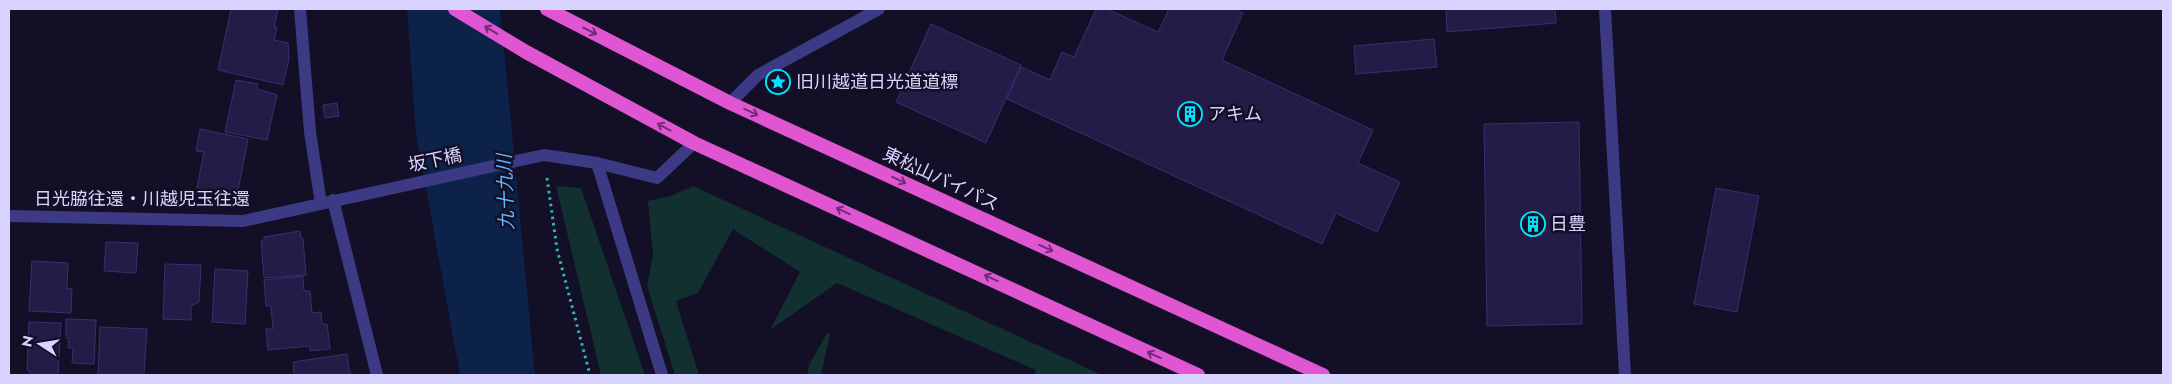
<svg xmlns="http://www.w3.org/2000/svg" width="2172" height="384" font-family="Jost,'Noto Sans JP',sans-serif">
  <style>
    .green { fill: #12302f }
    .water { fill: #0c2248 }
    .building { fill: #241b47; stroke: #3b2d73 }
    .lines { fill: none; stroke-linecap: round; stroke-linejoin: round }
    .path { stroke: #2fb8b0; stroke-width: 3; stroke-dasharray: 2.5 4; stroke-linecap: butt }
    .service { stroke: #3d3a85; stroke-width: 12 }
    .minor { stroke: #3d3a85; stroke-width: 12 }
    .trunk { stroke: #e055d1; stroke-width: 14 }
    .oneway { stroke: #6f2e73 }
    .labels { text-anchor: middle; stroke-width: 5; stroke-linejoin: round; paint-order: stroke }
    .poi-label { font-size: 18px; fill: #d9d4ff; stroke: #130f26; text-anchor: start }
    .street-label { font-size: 18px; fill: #d9d4ff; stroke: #130f26 }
    .water-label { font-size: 19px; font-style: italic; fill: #62b6ff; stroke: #130f26 }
  </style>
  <rect width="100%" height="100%" fill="#130f26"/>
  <path class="green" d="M556,186L581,188L645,375H601Z
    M693,186L1102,375H1035L1036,370L837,283L770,330L800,272L733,229L698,293L676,301L699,375H675L647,286L653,255L648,201L671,196Z
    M827,333L830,334L821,375H807L809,365Z"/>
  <path class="water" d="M407,9H500L535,375H460L416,134Z"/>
  <path class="building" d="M231,9H278L274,27H277L274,40L288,43L289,59L283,85L218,70Z
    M1096,9H1107L1158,32L1169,9H1233L1243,13L1222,60L1373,130L1358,163L1400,182L1377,232L1336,213L1322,244L1007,99L1021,67L1050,80L1062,52L1074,57Z
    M1446,9H1555L1556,23L1447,32Z
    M931,24L1021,65L986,143L896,102Z
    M1434,39L1437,67L1356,74L1354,46Z
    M236,80L258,84L257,89L277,95L267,140L225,132Z
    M337,103L339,116L325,118L323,105Z
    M1579,122L1582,324L1487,326L1484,124Z
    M200,129L248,139L237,196L197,188L204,152L196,151Z
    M1716,188L1759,196L1737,312L1694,304Z
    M300,231L301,238H303L306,275L264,278L261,241H264V237Z
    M106,242L138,243L136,273L104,271Z
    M32,261L68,263L67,288L72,289L71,313L29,311Z
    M165,264L201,265L199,302L191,306V320L163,319Z
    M215,269L248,271L245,324L212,322Z
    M303,276L304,291H310L312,313L321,312L322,324H327L330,349L310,351V346L268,350L266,329H273L271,306H266L264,280Z
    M66,319L96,320L94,364L72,363L73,348H68L69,338H66Z
    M29,322L61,323L58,375H30V371L27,370Z
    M100,327L147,329L144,375H98Z
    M347,354L350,375H294L293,362Z"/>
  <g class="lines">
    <path class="path" d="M547,178L557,249L590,375"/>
    <path class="service" d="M597,163L662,375"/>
    <path class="minor" d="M300,9L310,132L321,204
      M1605,9L1625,375
      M730,103L758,75L879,9
      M333,200L377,375
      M9,216L243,221L544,155L597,163L657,178L694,143"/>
    <path class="trunk" d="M455,9L526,52L694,143L1198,375
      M547,9L730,103L1323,375"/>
  </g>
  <defs><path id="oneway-shaft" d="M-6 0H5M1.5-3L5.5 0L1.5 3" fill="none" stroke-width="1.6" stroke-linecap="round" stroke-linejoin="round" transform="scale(1.25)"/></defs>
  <g class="oneway">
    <use href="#oneway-shaft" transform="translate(491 30) rotate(-149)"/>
    <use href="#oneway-shaft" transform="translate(590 31) rotate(27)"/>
    <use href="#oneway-shaft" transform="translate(751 112) rotate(25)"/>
    <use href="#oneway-shaft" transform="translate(664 127) rotate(-152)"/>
    <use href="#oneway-shaft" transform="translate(899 180) rotate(25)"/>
    <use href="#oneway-shaft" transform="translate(843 211) rotate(-155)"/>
    <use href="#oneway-shaft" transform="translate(1046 248) rotate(25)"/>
    <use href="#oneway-shaft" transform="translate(991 278) rotate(-155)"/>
    <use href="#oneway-shaft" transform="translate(1154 355) rotate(-155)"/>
  </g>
  <defs>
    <symbol id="sight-ring" viewBox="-11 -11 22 22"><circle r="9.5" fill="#130f26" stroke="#00e5ff" stroke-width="1.5"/><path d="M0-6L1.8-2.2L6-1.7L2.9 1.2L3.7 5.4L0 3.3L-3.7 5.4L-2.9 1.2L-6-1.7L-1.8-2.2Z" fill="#00e5ff"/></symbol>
    <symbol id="building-ring" viewBox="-11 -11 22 22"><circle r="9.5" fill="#130f26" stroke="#00e5ff" stroke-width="1.5"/><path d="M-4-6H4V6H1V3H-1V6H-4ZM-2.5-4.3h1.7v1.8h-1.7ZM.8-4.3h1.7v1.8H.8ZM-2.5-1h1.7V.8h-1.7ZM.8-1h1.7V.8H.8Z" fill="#00e5ff"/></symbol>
  </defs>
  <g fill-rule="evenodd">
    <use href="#sight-ring" x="764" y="68" width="28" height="28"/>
    <use href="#building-ring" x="1176" y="100" width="28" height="28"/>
    <use href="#building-ring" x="1519" y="210" width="28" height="28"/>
  </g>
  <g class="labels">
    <g class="poi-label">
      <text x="796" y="88">旧川越道日光道道標</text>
      <text x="1208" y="120">アキム</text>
      <text x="1550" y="230">日豊</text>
    </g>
    <g class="street-label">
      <text transform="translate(435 160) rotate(-12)" y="6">坂下橋</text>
      <text transform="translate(941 179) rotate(25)" y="6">東松山バイパス</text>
      <text x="142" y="205">日光脇往還・川越児玉往還</text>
    </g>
    <g class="water-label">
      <text transform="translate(505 192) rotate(-92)" y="7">九十九川</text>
    </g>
  </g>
  <rect width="2172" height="384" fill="none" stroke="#d9d4ff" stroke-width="20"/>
  <g transform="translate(40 344) rotate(282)" stroke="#130f26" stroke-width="4" paint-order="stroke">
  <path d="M0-4L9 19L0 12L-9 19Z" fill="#d9d4ff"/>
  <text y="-8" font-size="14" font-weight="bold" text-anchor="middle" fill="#d9d4ff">N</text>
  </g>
</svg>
